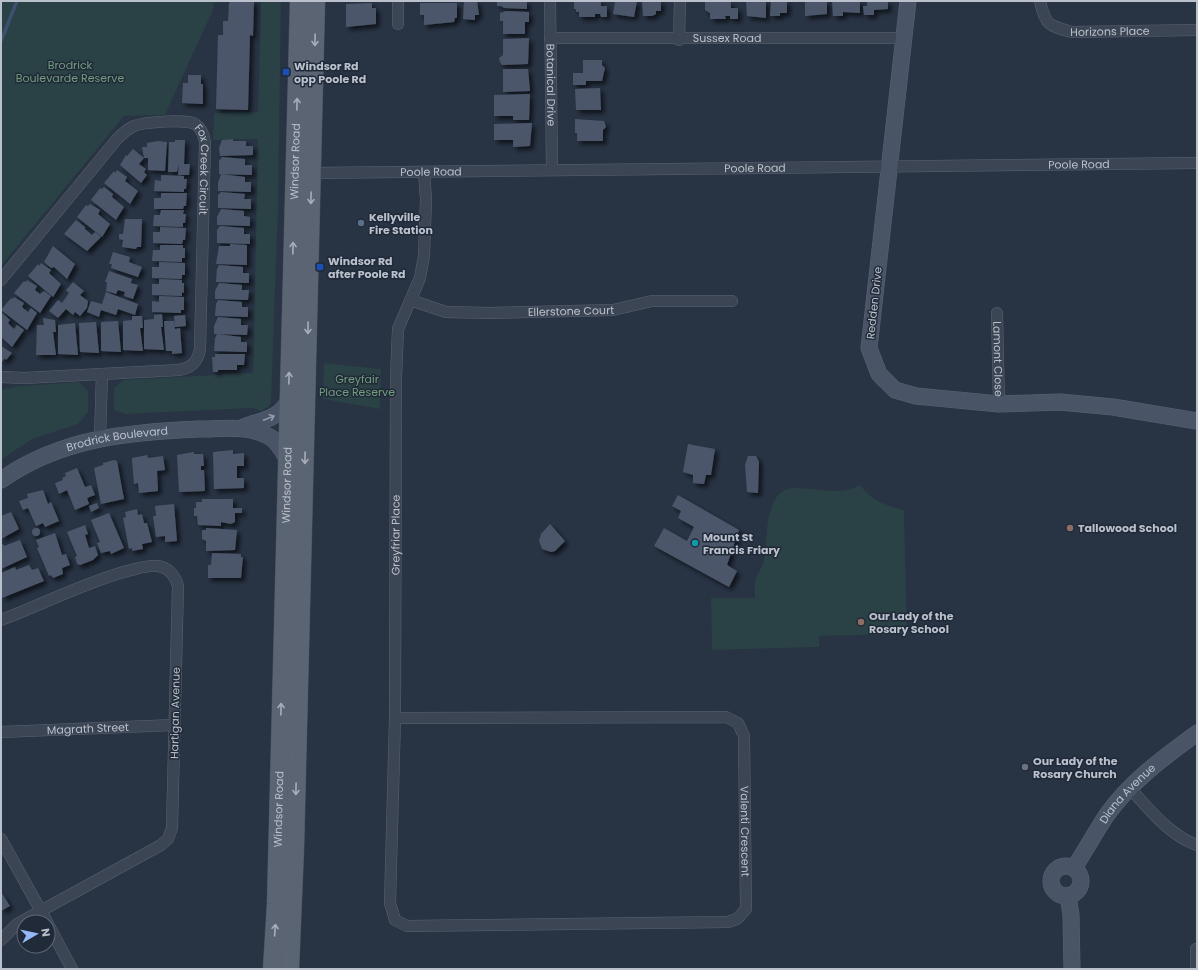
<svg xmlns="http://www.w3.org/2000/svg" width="1198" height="970" font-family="Poppins,sans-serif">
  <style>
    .green { fill: #2a4145 }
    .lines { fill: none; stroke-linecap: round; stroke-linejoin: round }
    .stream { stroke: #3e506d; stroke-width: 3.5 }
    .building { fill: #4c576a; filter: url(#shadow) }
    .street-casing { stroke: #5b6371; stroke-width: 12 }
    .secondary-casing { stroke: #5b6371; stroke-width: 17 }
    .primary-casing { stroke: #464e5d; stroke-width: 19 }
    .street { stroke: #3c4554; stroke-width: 11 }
    .secondary { stroke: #4a5467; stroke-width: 16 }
    .primary { stroke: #5b6473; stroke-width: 18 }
    .oneway { stroke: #a7aebb }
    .oneway2 { stroke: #939ba9 }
    .transit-dot { fill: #1a4fb4; stroke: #212a39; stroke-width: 1.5 }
    .service-dot { fill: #5c6f8a; stroke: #212a39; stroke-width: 1.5 }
    .education-dot { fill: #8d6e63; stroke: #212a39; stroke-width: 1.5 }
    .culture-dot { fill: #0f9aa8; stroke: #212a39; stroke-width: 1.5 }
    .worship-dot { fill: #6b7280; stroke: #212a39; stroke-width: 1.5 }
    .labels { text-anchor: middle; stroke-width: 3; stroke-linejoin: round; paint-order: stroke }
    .street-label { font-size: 11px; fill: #bac1cd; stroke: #212a39 }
    .park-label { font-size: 11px; fill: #719e7d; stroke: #212a39 }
    .poi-label { font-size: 11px; font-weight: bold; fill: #bac1cd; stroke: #212a39; text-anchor: start }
  </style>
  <defs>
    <filter id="shadow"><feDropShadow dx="3.5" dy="3.5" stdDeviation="2" flood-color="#0009"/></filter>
  </defs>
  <rect width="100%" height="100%" fill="#283344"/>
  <path class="green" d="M1,1H214L213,10L165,115L124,116L1,266Z
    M261,1H281L278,208L271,403L268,407L261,411L253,408L125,414L114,410V388L123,380L253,373L258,139L213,140L214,113L258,112Z
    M324,363L381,369L380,409L323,399Z
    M79,382L88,391V412L78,424L32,439L1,460V390L20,386Z
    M860,485C872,501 885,505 904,510L907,634L819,636V647L712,650L711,598H755C755,592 754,585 755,580C757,573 763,567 764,560C768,539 763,489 794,488C817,487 838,497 860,485Z"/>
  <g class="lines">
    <path class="stream" d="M1,41L17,1"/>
  </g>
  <path class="building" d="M230,1H254L253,36L250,35L248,110L216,109L218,35H223V21H228L229,3Z
    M464,1H477L479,15H475V20L463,19Z
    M497,1H527V9L504,8L501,6H497Z
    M574,1H601V6H607V17H601L600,14H595V17H579V12H576V9H574Z
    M615,1H637L634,17L613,14Z
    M642,1H661V11H656V14L652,16H643Z
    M705,1L731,2V8H738V19H730V16H725L726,19H710V13L705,10Z
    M746,1H766V18L747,16Z
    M771,1H787V13H780V16H770Z
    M805,1H827V14L805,16Z
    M832,1H860V13L843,12V16H833Z
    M867,1H888V9L874,10V15H864L863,6H867Z
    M372,3V8H376V24L346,27V4Z
    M420,3H457V18H455L454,22L424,25V15H420Z
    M506,11L529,12V22H525V34H503V21H500V13Z
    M529,38L528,64L502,65L500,62L499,58L503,55V39Z
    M583,60H602V65L605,68L602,81H586V85H573V73H583Z
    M503,69H528L530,91L503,92Z
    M188,75H201V84H203V104L182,103L183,83H188Z
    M600,88L601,110H576L575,89Z
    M530,94L529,120H513V116H494V95Z
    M575,119L604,121L606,127L603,130V141H577V133H575Z
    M532,123L530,146L513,147V140H494V124Z
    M233,139V141H246V146H253V155L220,156L219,148L222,140Z
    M175,140H185L184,164H190L189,175H178L179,164L177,172H168L169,142H175Z
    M158,141L167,142L165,171L148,170V158H144L142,147H147V143Z
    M133,149L144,158L139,164L146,169L144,172L147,175L141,183L120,165L126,155L127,156Z
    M222,157L245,159V165H252V175L219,174V161Z
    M117,170L127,177L125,181L138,191L130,204L104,183L114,171L115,173Z
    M221,174L245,177V182H251V192L218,191V183Z
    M161,175L184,176V179H187L186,189H184V192L154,191L155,180L161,181Z
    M104,187L113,194L112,197L124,207L116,220L91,200L100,188L102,189Z
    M221,192L245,194L244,199H251V209L218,208V195Z
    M161,193H187L186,206H184L183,209H154V198H161Z
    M90,204L100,210L98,214L110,224L102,237L77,217L86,205L88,206Z
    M221,209L244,211V216L250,217V226L217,225V217Z
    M161,210H184L183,214H186L185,223H183V227L153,226L154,215H160Z
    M125,219H142L141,247H137L136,249L122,247L123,240L119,239V234H123Z
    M76,220L85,227V229L92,235L95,232L101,237L87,251L64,234Z
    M220,226L244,228V234H250V244L217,243V230Z
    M160,227L186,228L185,240H183L182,244L153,243V232H160Z
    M230,244L247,245V265L216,264L219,246H230Z
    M160,245H183V248H185V258H182V262L152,261L153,250H160Z
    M53,246L75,264L67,279L54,267L51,268L44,262Z
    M113,252L130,257L129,262L142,267L138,277L111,268L112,264H109Z
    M159,262L185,263V275H182V279L152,278V267H159Z
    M41,263L51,270L49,273L61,284L53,297L28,276L38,264L39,266Z
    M219,265L243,267V273H249V283L216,282L217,269Z
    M109,271L132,279L131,283L138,285L133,299L124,296L125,292L118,290L116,294L106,291L107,282H105Z
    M159,279L182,280V283H184V293L182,292V296L152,295V284H159Z
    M27,280L37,286L35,290L40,294L44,291L51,296L40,313L14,293L24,281L26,282Z
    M73,282L84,291L80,295L88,301L87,308L80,316L75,312L73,315L66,309L58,318L49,311L58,300L62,303L69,293L66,290Z
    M219,283L242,285V290H249L248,300L215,299V291Z
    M106,292L138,304L135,315L118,309L116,315L101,310L99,317L87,312L91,301L102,304Z
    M159,296L184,297V310H181V313L152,312V301L159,302Z
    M14,297L24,303L22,307L28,312L31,308L37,313L27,330L1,310L11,298L12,299Z
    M218,300L242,302V307H248V317L215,316L216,304Z
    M2,313L10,320L8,323L14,329L17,325L24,330L12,347L1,337Z
    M162,314L163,327H161L164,350L144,349V320L154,319V315Z
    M185,315L186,326L175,327L174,316Z
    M132,316H142L143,328H140L143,351L123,350V321L132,320Z
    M218,317L241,319V325H248L247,335L214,334V326Z
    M43,318L55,320L56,332H53L56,355H36L37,325H44Z
    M118,321L121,352L101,351V322Z
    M164,321H174L175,329L180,328L182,353L172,354V351H166Z
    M96,322L99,353L80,352L79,323Z
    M75,323L78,355L58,354V325Z
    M217,334L241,337V342H247V352L214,351L215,338Z
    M1,346L12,353L6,360L5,358L1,363Z
    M215,354H245L244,365H237V370H218V372H213L212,357H215Z
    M688,444L715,449L711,475H706L704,484L693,483V475L683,472Z
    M233,450V454L244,453V466H237V478H244V488L214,489L213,452Z
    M194,452V454H203L204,466H201V470H204L205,491L179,492L177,455Z
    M147,455L148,458L163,456L165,470L157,471L158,491L139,493L138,483L134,484L132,460V458Z
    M748,456H756L759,462L758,493L747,492L745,465Z
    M114,460L117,461L124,499L101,504L94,468L103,465V463Z
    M77,468L85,487L91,485L95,495L87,498L89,504L75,510L67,490L59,494L55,483L63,480L62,478L66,476L65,473Z
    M43,490L48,504L51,502L59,521L45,527L43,523L36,526L28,508L23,510L19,501L28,498L27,494Z
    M678,495L739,530L727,565L737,571L729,587L654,546L664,528L687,541L694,527L678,518L681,511L672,506Z
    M202,499H233V508H242V513H235V522L231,524L221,522V526L198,525L197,516H194V508H196V502H202Z
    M97,503L99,508L91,512L89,506Z
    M174,504L177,541L165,542V536L156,537L153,516H156L155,506Z
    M137,509L138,515L142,514L144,523H147L152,542L142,544L143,549L132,551V548L129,549L123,518L126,517L125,512Z
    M11,512L19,529L1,539V516Z
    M109,513L124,548L111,554L110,551L101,553L97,543L100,542L91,520Z
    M550,524L565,541L555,551L551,552L542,549L539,541L541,534Z
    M85,525L88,534L85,535L89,548L95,546L98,555L93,560L80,565L77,564L75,557L77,556L67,532Z
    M32 532a4 4 0 1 1 8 0a4 4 0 1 1-8 0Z
    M206,528L237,530L235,550L206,551V541L202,539V530H206Z
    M55,533L62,555L66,554L70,565L62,568L63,574L53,578L51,575L49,576L37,548L39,547L36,540Z
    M20,540L27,557L1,569V545L3,544L4,546Z
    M212,553L241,554V557H243L241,578H208V565H211Z
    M29,565L32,570L38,568L44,581L2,598L1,573L15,567L16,570Z
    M1,892L10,906L1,911Z"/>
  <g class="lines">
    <defs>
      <g id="street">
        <path id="s1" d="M550,1L552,169"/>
        <path id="s2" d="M1040,1C1045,25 1049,26 1072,32L1197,30"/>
        <path d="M398,24V1"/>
        <path id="s3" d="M550,38H903"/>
        <path d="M679,40L680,1"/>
        <path id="s4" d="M312,173L1197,163"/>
        <path id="s5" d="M1,280L117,139C122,134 127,129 134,126C144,122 185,119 195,124C201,128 204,135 205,142L200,349C198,361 192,368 179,370L24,378L1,377"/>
        <path id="s6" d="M410,300L446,312L490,313L613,310L652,301H732"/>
        <path id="s7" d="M997,313L999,404"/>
        <path d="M100,438L102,374"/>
        <path d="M1,620C43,604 84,583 127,571C136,569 147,565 157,566C168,567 175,575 178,586L172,828L168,839L161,845L17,924L1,940"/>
        <path id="s8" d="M395,718L726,717L738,723L744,736L746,909L737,919L728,922L407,926L395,920L390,903L395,718L396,377L398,329L420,278L424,256L426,199L424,172"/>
        <path id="s9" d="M1,732L174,725"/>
        <path d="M1130,788C1148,808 1170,836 1197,845"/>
        <path d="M1,839L47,922"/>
        <path d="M48,924L72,969"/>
        <path d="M1196,949V969"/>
      </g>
      <g id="secondary">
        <path d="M908,1L869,348L879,374L895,390L916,396L999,404L1060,402L1113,407L1197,421"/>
        <path d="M241,428C260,420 280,420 289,399"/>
        <path id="s10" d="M1,480C61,438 128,432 199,429C222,429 247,425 268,436C277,440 282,450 287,459"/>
        <circle cx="1066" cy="881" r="15"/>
        <path id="s11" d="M1074,868C1085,851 1095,833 1106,816C1130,782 1164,757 1197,733"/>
        <path d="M1068,896L1071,915L1072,969"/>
      </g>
      <g id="primary">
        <path id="s12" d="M272,969L276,904L299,1"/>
        <path d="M290,969L295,848L316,1"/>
      </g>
    </defs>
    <use href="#street" class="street-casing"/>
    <use href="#secondary" class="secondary-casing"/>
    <use href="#primary" class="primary-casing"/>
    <use href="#street" class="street"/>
    <use href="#secondary" class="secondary"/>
    <use href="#primary" class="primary"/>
  </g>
  <defs><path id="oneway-shaft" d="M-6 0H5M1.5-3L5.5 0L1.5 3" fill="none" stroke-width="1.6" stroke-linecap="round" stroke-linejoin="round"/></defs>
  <g class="oneway">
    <use href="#oneway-shaft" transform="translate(315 40) rotate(91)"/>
    <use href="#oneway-shaft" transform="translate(297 104) rotate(-89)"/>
    <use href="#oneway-shaft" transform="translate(311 198) rotate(91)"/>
    <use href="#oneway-shaft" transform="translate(293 248) rotate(-89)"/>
    <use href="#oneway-shaft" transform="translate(308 328) rotate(91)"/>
    <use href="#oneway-shaft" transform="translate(289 378) rotate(-89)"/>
    <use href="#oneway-shaft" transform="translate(305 458) rotate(91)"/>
    <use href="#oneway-shaft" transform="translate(281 709) rotate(-89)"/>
    <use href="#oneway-shaft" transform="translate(296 789) rotate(91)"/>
    <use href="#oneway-shaft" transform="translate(275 930) rotate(-86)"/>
  </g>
  <use class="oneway2" href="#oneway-shaft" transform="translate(269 418) rotate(-22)"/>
  <g class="transit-dot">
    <rect x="282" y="68" width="8" height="8" rx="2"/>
    <rect x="316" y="263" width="8" height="8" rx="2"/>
  </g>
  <circle class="service-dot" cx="361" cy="223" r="4"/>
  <g class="education-dot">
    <circle cx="1070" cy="528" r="4"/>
    <circle cx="861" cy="622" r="4"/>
  </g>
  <circle class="culture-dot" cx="695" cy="543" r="4"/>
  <circle class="worship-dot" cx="1025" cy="767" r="4"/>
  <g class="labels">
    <g class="street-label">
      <text dy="4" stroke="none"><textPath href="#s2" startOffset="87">Horizons Place</textPath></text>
      <text dy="4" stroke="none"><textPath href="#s3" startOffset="177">Sussex Road</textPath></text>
      <text dy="4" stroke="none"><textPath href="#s1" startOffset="84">Botanical Drive</textPath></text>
      <text dy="4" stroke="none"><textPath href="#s12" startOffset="808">Windsor Road</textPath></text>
      <text dy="4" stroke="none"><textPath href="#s4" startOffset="767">Poole Road</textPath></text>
      <text dy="4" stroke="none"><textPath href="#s4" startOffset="443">Poole Road</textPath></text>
      <text dy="4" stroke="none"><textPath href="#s5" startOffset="314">Fox Creek Circuit</textPath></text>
      <text dy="4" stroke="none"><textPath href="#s4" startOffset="119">Poole Road</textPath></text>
      <text transform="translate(874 303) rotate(-84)" y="4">Redden Drive</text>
      <text dy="4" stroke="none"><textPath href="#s6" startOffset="163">Ellerstone Court</textPath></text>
      <text dy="4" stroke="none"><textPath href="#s7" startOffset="46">Lamont Close</textPath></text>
      <text dy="4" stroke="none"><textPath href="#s10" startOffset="125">Brodrick Boulevard</textPath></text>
      <text dy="4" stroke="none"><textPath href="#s12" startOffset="484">Windsor Road</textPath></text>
      <text dy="4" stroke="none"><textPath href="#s8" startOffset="1275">Greyfriar Place</textPath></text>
      <text transform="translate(175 713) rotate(-89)" y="4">Hartigan Avenue</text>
      <text dy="4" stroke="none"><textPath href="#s9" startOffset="87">Magrath Street</textPath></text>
      <text dy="4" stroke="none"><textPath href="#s11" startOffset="92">Diana Avenue</textPath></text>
      <text dy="4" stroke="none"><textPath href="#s12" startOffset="160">Windsor Road</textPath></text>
      <text dy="4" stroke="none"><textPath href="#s8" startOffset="454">Valenti Crescent</textPath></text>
    </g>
    <g class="park-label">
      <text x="70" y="69">Brodrick<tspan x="70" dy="13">Boulevarde Reserve</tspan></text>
      <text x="357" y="383">Greyfair<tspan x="357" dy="13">Place Reserve</tspan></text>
    </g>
    <g class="poi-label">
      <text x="294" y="70">Windsor Rd<tspan x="294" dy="13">opp Poole Rd</tspan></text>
      <text x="369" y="221">Kellyville<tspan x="369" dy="13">Fire Station</tspan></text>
      <text x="328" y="265">Windsor Rd<tspan x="328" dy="13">after Poole Rd</tspan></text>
      <text x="1078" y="532">Tallowood School</text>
      <text x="703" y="541">Mount St<tspan x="703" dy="13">Francis Friary</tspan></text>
      <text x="869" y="620">Our Lady of the<tspan x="869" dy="13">Rosary School</tspan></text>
      <text x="1033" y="765">Our Lady of the<tspan x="1033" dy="13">Rosary Church</tspan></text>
    </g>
  </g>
  <rect width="1198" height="970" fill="none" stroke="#bac1cd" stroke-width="4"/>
  <g transform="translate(36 934) rotate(81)"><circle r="19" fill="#212a39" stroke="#5e6674"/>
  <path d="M0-3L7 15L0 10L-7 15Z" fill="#94b8f8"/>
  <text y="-6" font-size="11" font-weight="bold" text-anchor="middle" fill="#bac1cd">N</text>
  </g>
</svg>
